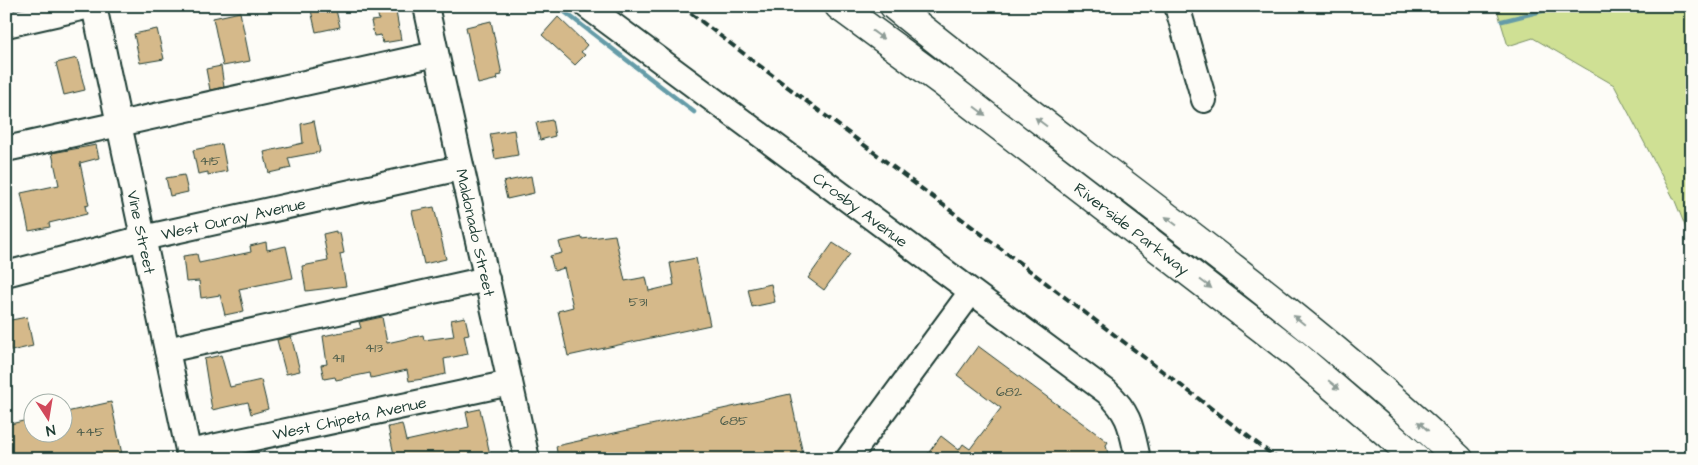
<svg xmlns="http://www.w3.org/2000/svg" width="1698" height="465" font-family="'Architects Daughter',sans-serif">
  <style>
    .green { fill: #cfe094; stroke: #778e64 }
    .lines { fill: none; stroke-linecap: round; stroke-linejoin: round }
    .stream { stroke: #659ca8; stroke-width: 4.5 }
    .building { fill: #d5b98a; stroke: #1f3d34 }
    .minor-casing { stroke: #1f3d34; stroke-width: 28 }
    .major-casing { stroke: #1f3d34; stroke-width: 31 }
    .minor { stroke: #fdfcf7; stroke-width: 24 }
    .major { stroke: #fdfcf7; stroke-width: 28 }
    .rail { stroke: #1f3d34; stroke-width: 4; stroke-dasharray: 8 4; stroke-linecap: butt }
    .oneway { fill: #8e9c96 }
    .labels { text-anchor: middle; stroke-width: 4.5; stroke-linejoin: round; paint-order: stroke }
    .number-label { font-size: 14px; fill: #4c5c4a }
    .street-label { font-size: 16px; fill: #1f3d34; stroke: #fdfcf7 }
  </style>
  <rect width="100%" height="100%" fill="#fdfcf7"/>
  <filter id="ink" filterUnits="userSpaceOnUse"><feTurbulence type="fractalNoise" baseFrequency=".02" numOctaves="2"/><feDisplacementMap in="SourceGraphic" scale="10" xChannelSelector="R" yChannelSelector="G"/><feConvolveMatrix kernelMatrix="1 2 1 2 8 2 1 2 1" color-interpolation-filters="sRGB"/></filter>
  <g filter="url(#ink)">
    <path class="green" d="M1496,6H1692V243L1675,201L1614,85L1533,38L1508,46Z"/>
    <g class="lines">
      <path class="stream" d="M557,6L694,112
        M1502,21L1562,6"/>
    </g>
    <path class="building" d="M310,6H335L340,27L316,32Z
      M376,6H395L401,40L383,43L381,35L374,36L371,21L379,20Z
      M240,12L250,61L223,66L213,18Z
      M558,17L587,45L581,52L585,55L575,65L542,35Z
      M491,21L502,75L497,76L498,79L478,84L466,27Z
      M157,29L164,59L140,63L134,34Z
      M77,58L85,90L64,95L56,63Z
      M221,66L224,87L210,90L206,69Z
      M552,120L555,136L540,140L536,123Z
      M314,121L320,152L288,158L291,168L269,173L264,152L303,143L301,124Z
      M514,130L518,155L495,159L490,134Z
      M222,144L227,171L208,175V172L198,174L193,150Z
      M96,145L99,158L80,163L89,205L85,206L87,214L49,223L50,227L29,231L21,193L59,185L52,153Z
      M184,175L188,192L170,196L166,178Z
      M531,176L534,193L507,199L503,182Z
      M434,207L446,259L424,264L412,211Z
      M336,231V233H340L344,253L340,254L346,286L306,291L302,266L328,261L323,234Z
      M615,235L625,281L646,277L649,291L674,285L670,263L696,258L710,325L568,356L558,311L573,307L564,268L554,271L550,256L562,253L559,242L582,237V239Z
      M266,242L267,250L286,246L293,278L239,289L244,311L225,315L220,295L201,298L199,281L186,282L183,256L197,254L199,263L251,252L250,246Z
      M833,243L850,254L824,290L808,278Z
      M771,284L775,302L752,307L748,289Z
      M27,317L33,346L11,351L6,321Z
      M382,317L387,343L423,335L424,340L454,336L451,320L465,317L469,334L464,335L468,354L444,359L446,374L423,379L409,381L407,370L371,378L370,373L336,380L335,377L324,379L321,365L327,364L323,336L361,328L359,322Z
      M291,336L300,371L286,374L277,340Z
      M978,346L1108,442L1106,445L1109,459H924L941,436L959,450L963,444L970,449L1001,408L957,375Z
      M221,355L230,387L261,380L268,409L251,414L248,402L212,410L204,359Z
      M790,394L804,459H558L556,446Z
      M111,402L123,459H12L6,425L32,419V432H62V413Z
      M480,409L491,459H395L388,427L402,424L406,441L469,427L466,412Z"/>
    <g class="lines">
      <defs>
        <g id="minor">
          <path id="s1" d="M94,6L190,459"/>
          <path id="s2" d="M426,6C458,157 494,308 527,459"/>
          <path id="s3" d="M587,6L1107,392C1131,415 1131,428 1138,459"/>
          <path d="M1177,6L1204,100"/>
          <path d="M6,25L90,6"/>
          <path d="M6,149L436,54"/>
          <path id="s4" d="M6,274L143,238L460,168"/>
          <path d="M167,350L487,279"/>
          <path id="s5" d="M189,452L510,383"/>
          <path d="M848,459L971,292"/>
        </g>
        <g id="major">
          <path id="s6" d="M839,6L941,81L1294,353L1417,459"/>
          <path d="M894,6C1081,158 1283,293 1459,459"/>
        </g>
      </defs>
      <use href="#minor" class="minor-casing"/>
      <use href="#major" class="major-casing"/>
      <use href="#minor" class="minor"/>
      <use href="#major" class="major"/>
      <path class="rail" d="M681,6L1278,459"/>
    </g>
    <defs><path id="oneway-solid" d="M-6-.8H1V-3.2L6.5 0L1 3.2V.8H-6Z" transform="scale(1.25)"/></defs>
    <g class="oneway">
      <use href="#oneway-solid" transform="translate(878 35) rotate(36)"/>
      <use href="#oneway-solid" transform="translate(980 111) rotate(37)"/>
      <use href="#oneway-solid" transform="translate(1041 122) rotate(-143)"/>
      <use href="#oneway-solid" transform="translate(1171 221) rotate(-143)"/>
      <use href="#oneway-solid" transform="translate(1206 284) rotate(37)"/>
      <use href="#oneway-solid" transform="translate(1299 320) rotate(-141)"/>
      <use href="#oneway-solid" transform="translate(1334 385) rotate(39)"/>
      <use href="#oneway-solid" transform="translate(1423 426) rotate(-139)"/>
    </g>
  </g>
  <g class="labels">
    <g class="number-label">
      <text x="210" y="165">415</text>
      <text x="638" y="306">531</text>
      <text x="374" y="352">413</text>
      <text x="338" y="362">411</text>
      <text x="1009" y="396">682</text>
      <text x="734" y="425">685</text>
      <text x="90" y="436">445</text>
    </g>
    <g class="street-label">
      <text dy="6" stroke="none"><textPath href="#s3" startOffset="341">Crosby Avenue</textPath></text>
      <text dy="6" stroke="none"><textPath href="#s4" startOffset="234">West Ouray Avenue</textPath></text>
      <text dy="6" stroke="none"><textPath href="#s6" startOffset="368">Riverside Parkway</textPath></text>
      <text dy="6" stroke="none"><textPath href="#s1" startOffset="231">Vine Street</textPath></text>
      <text dy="6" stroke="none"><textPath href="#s2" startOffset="232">Maldonado Street</textPath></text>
      <text dy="6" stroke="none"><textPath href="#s5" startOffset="164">West Chipeta Avenue</textPath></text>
    </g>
  </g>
  <rect width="1698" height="465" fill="none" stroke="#fdfcf7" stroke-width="25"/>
  <rect x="12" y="12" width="1673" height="440" fill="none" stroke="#1f3d34" stroke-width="2" filter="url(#ink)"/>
  <g transform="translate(48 418) rotate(168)"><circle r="24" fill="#fdfcf7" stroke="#a4b0a9"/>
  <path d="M0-4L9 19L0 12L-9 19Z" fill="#d1495b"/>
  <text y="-8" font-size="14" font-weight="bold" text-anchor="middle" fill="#1f3d34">N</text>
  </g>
</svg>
